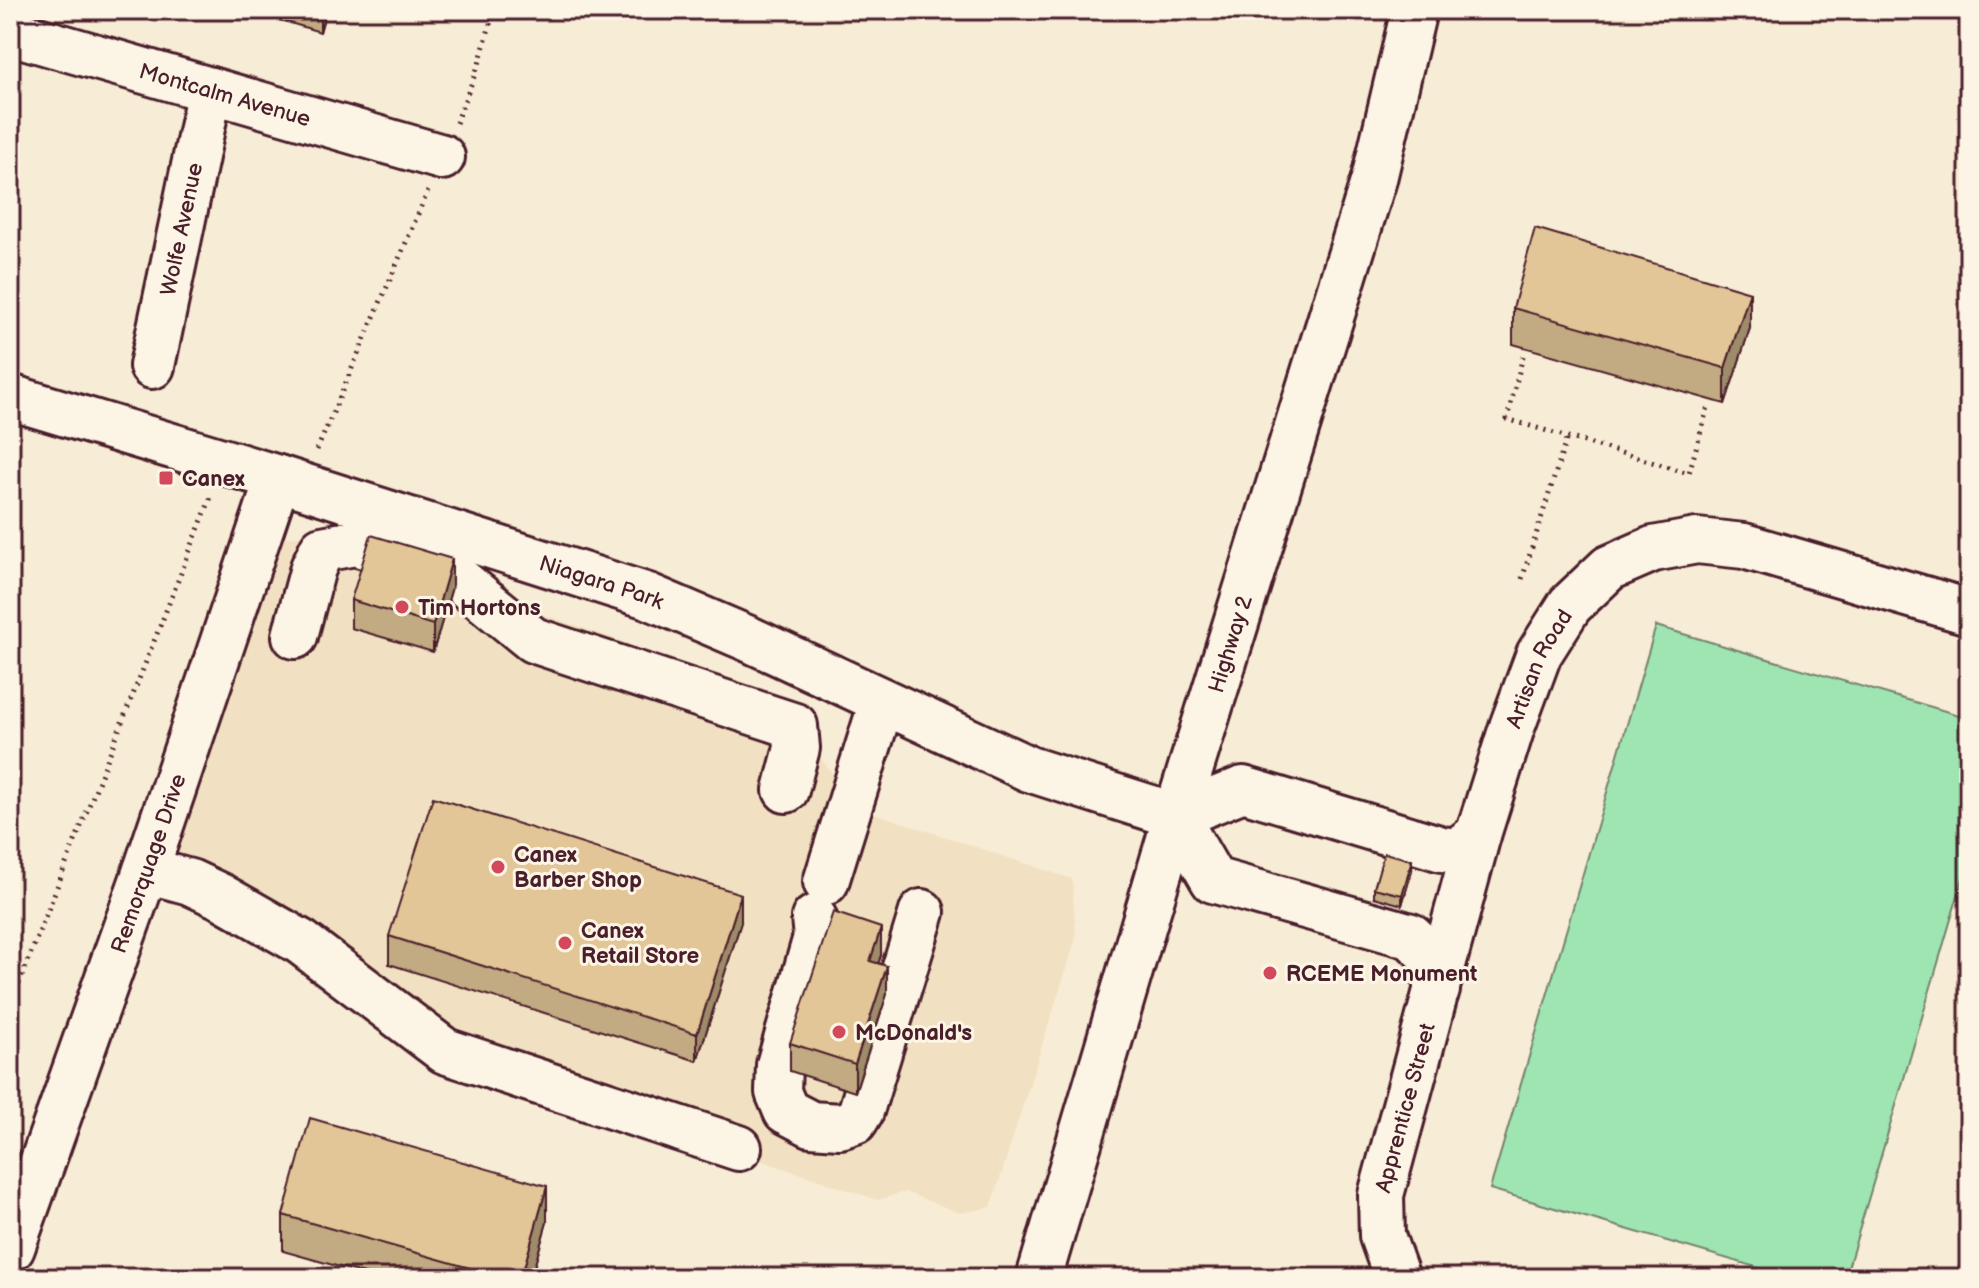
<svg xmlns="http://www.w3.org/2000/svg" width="1979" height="1288" font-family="'Balsamiq Sans',sans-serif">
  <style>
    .built { fill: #f1e1c2 }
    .pitch { fill: #9fe5b2; stroke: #74826e; stroke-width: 2 }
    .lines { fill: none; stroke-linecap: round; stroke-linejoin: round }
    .minor-casing { stroke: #4a1f2b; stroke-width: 50 }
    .major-casing { stroke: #4a1f2b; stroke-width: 50 }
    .path { stroke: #4a1f2b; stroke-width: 5; stroke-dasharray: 2 6; stroke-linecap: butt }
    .minor { stroke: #fcf5e5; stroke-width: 44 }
    .major { stroke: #fcf5e5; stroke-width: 44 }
    .wall { fill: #c2aa82; stroke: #4a1f2b; stroke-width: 2 }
    .shaded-wall { fill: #9e8b6a; stroke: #4a1f2b; stroke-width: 2 }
    .building { fill: #e2c697; stroke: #4a1f2b; stroke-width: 2 }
    .poi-dot { fill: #d1495b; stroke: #fcf5e5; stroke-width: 3 }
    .labels { text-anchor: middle; stroke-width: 6; stroke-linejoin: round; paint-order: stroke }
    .street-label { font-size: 22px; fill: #4a1f2b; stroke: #fcf5e5 }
    .poi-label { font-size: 22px; font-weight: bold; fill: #4a1f2b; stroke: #fcf5e5; text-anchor: start }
  </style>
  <rect width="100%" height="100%" fill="#f7ecd5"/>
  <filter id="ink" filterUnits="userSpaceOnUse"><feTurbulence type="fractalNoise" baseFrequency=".0125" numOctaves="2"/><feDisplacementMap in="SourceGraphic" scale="16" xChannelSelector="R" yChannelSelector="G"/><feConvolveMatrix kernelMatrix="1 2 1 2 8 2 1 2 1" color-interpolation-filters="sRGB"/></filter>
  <g filter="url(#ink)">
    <path class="built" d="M307,535L627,643L811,746L859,808L1072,879L1076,938L991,1207L960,1213L905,1192L878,1200L479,1065L209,880L173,851L280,538Z"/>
    <path class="pitch" d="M1656,626L1969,718V858L1845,1278H1793L1490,1189Z"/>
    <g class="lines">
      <defs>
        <g id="minor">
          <path id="s1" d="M10,32L442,157"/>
          <path id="s2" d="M152,366L210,90"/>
          <path id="s3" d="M10,397L278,478L648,596L749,639L1029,769L1176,816"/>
          <path d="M295,636L313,568L322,549L355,543L451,573L533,640L795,726L797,748L786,790"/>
          <path d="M1176,816L1213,880L1411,936L1430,954L1437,990"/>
          <path d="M1176,816L1243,789L1442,849L1457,851L1478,835"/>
          <path d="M146,870L190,882L222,897L301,942L445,1051L739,1148"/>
          <path d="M826,882L882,702"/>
          <path d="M814,918L816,937L779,1065L778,1092L786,1111L811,1124L840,1126L855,1121L861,1111L922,912"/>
          <path id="s4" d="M12,1248L146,870L278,478"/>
          <path id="s5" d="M1397,1278L1382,1236L1381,1195L1478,835L1512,727L1539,654L1570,605L1609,568L1653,549L1697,541L1744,546L1969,612"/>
        </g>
        <g id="major">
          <path id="s6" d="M1039,1278L1176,816L1374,179L1414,10"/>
        </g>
      </defs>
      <use href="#minor" class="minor-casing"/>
      <use href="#major" class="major-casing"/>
      <path class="path" d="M456,123L479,64L494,10
        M1523,356L1507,419L1689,473L1708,406
        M317,450L428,191
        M1522,579L1567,437
        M10,1006L211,497"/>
      <use href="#minor" class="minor"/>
      <use href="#major" class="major"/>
    </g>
    <path class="wall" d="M277,10H326L320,32L277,19Z
      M1513,308L1750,328L1725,404L1513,344Z
      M452,587L433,652L351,628V600Z
      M1412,870L1402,905L1374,897V888Z
      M741,922L697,1061L389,964V936Z
      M881,955L878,963L887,994L855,1092L790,1071V1043Z
      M283,1215L547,1222L531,1278H379L283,1251Z"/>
    <path class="shaded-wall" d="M320,10H326L320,32Z
      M1750,292V328L1725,404V368Z
      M452,559V587L433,652V625Z
      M1412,860V870L1402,905V895Z
      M741,894V922L697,1061V1034Z
      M881,928V955L870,988V961Z
      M887,966V994L855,1092V1064Z
      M547,1186V1222L531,1278H521Z"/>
    <path class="building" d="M1535,228L1750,292L1725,368L1513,308Z
      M371,535L452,559L433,625L351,600Z
      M433,797L741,894L697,1034L389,936Z
      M1384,853L1412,860L1402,895L1374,888Z
      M833,912L881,928L870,961L887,966L855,1064L790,1043Z
      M310,1118L547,1186L521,1278H505L283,1215Z"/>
  </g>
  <g class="poi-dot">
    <rect x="158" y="470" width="16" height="16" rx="4"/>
    <circle cx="402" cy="607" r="8"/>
    <circle cx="498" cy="867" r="8"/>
    <circle cx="565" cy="943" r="8"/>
    <circle cx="1270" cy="973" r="8"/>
    <circle cx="839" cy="1032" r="8"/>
  </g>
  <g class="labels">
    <g class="street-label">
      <text dy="8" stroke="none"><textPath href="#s1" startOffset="224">Montcalm Avenue</textPath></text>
      <text dy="8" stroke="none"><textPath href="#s2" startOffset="140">Wolfe Avenue</textPath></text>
      <text dy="8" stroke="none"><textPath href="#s3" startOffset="620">Niagara Park</textPath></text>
      <text dy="8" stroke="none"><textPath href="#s6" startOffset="662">Highway 2</textPath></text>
      <text dy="8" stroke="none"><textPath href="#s5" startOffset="636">Artisan Road</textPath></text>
      <text dy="8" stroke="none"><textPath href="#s4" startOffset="408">Remorquage Drive</textPath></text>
      <text dy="8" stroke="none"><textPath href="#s5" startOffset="176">Apprentice Street</textPath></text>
    </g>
    <g class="poi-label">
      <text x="182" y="486">Canex</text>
      <text x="418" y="615">Tim Hortons</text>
      <text x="514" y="862">Canex<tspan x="514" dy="25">Barber Shop</tspan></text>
      <text x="581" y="938">Canex<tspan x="581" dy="25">Retail Store</tspan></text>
      <text x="1286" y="981">RCEME Monument</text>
      <text x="855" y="1040">McDonald's</text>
    </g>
  </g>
  <rect width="1979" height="1288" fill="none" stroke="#fcf5e5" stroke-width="40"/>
  <rect x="20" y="20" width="1939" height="1248" fill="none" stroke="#4a1f2b" stroke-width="3" filter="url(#ink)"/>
</svg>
